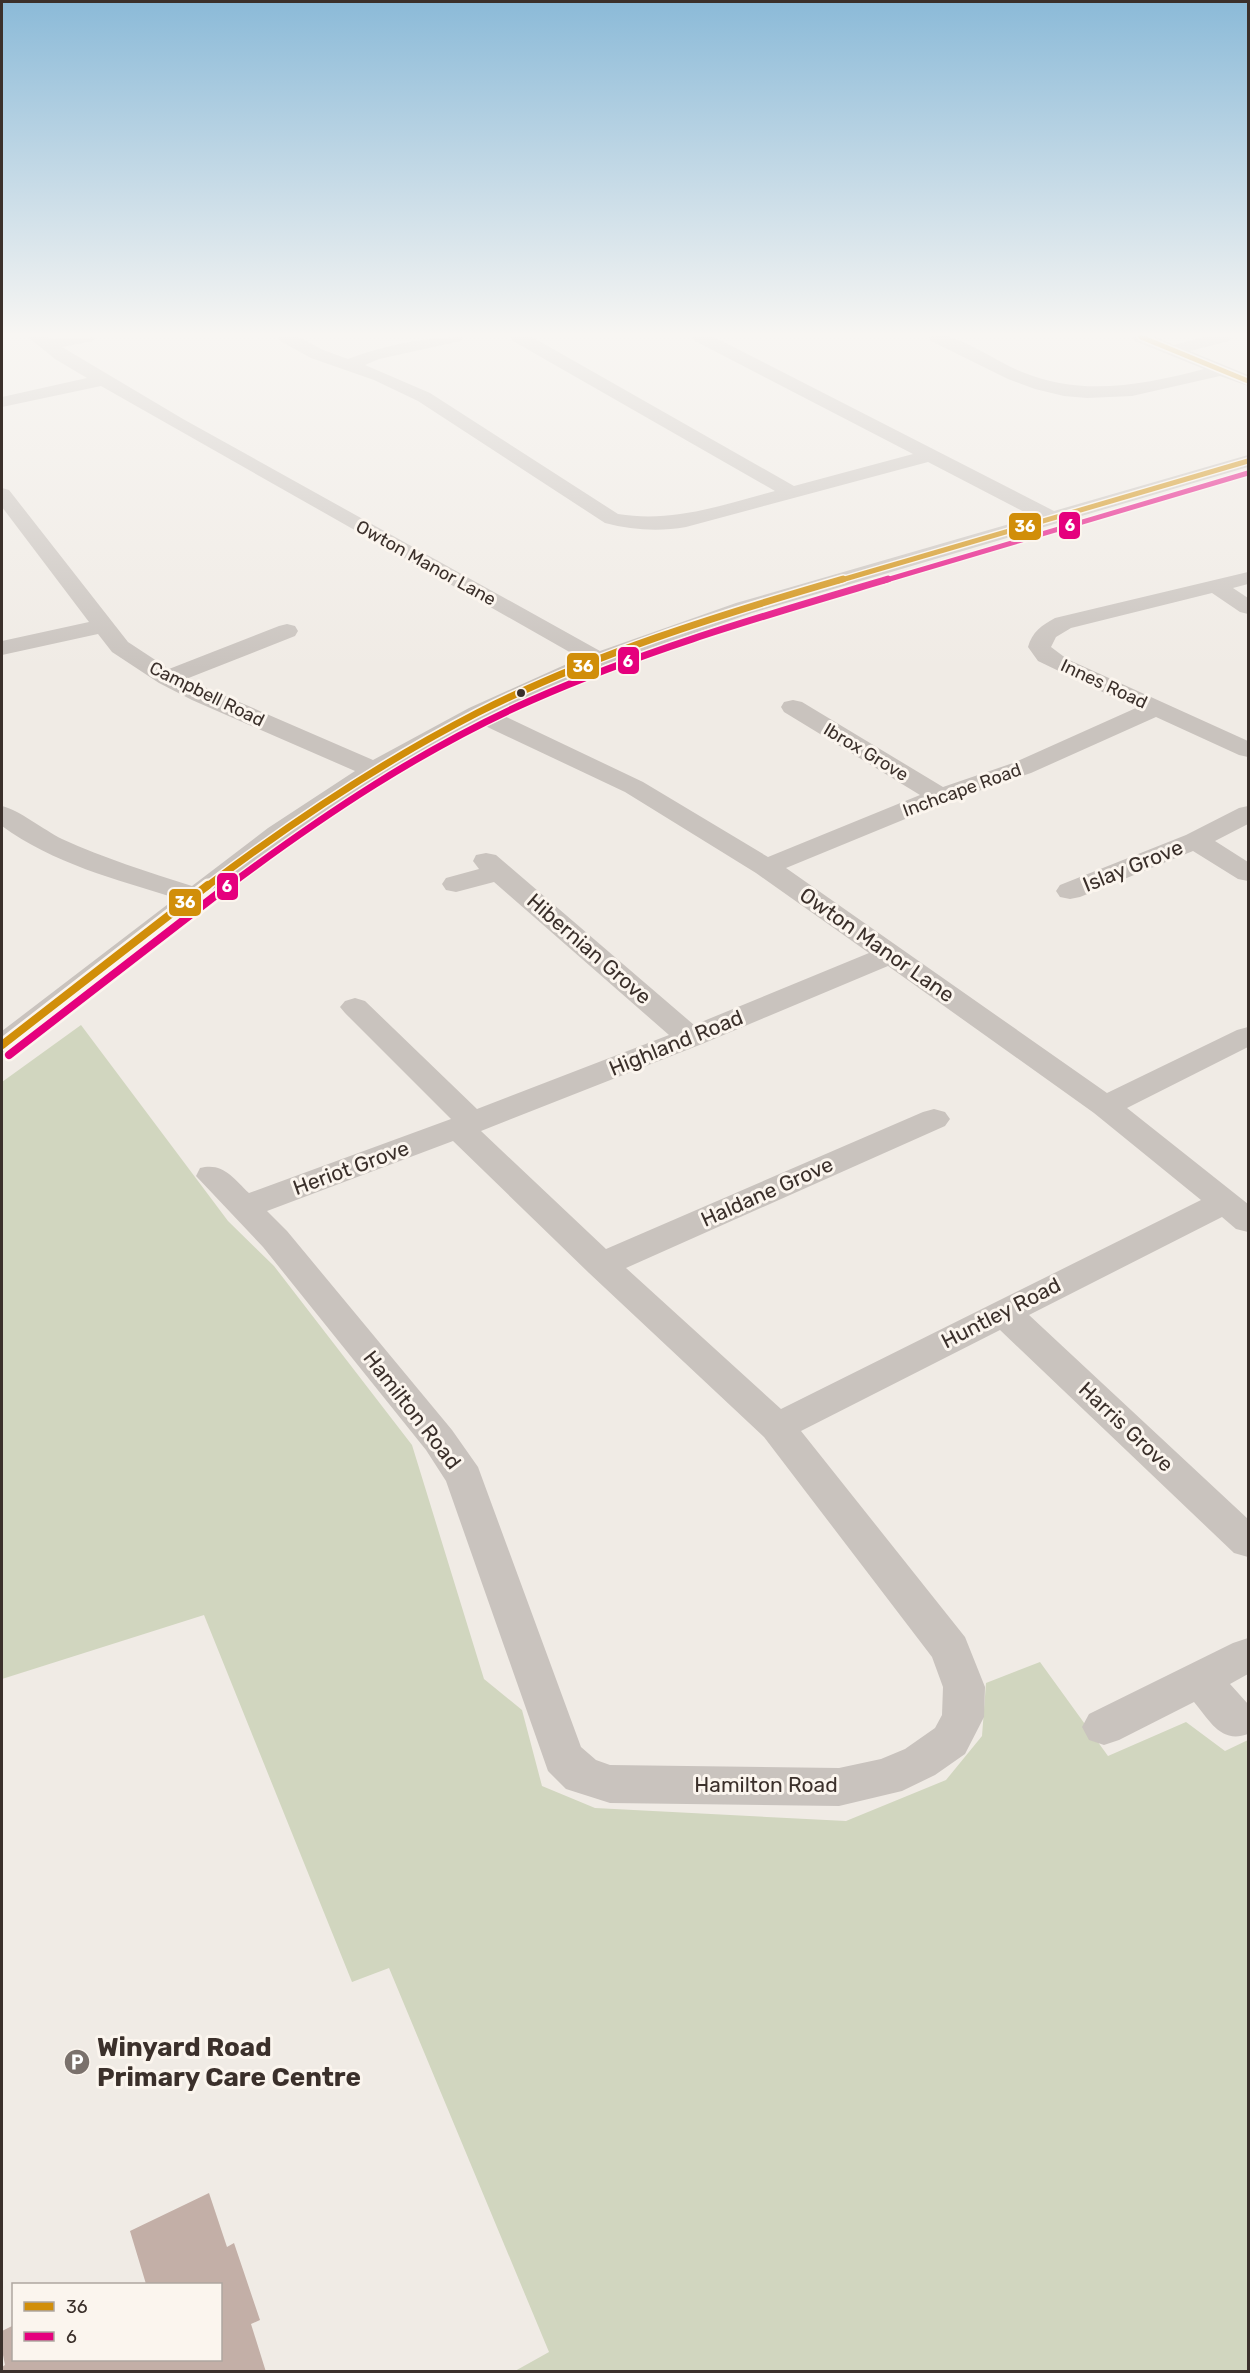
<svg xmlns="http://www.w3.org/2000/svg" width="1250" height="2373" font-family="Rubik,sans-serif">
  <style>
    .green { fill: #d1d6bf }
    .building { fill: #c3afa7 }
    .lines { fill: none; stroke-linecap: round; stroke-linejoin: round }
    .minor { fill: #c9c3be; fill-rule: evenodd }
    .bus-1-far2-casing { stroke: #fbf5ee; stroke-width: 8 }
    .bus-1-far1-casing { stroke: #fbf5ee; stroke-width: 10 }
    .bus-1-casing { stroke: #fbf5ee; stroke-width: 13 }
    .bus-2-far2-casing { stroke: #fbf5ee; stroke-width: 8 }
    .bus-2-far1-casing { stroke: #fbf5ee; stroke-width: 10 }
    .bus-2-casing { stroke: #fbf5ee; stroke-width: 13 }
    .bus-1-far2 { stroke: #d18e09; stroke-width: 5 }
    .bus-1-far1 { stroke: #d18e09; stroke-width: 7 }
    .bus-1 { stroke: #d18e09; stroke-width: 8 }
    .bus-2-far2 { stroke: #e5007d; stroke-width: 5 }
    .bus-2-far1 { stroke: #e5007d; stroke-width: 7 }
    .bus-2 { stroke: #e5007d; stroke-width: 8 }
    .bus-dot { fill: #3b302b; stroke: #fbf5ee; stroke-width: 2 }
    .labels { text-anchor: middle; stroke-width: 6; stroke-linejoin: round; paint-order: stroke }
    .far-street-label { font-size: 18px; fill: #3b302b; stroke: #fbf5ee }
    .street-label { font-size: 21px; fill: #3b302b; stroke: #fbf5ee }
    .near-poi-label { font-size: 26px; font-weight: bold; fill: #3b302b; stroke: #fbf5ee; text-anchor: start }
    .line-badge { stroke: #fbf5ee; stroke-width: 2 }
    .badge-label { font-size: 16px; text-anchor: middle; font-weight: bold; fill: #fff }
  </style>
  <rect width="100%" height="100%" fill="#f0ebe5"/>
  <path class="green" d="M81,1025L228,1221L274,1266L412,1445L484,1679L522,1710L542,1786L595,1808L846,1821L946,1780L982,1736L986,1683L1040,1662L1108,1756L1186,1722L1225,1751L1248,1740V2371H515L549,2352L389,1968L352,1982L204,1615L2,1679V1082Z"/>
  <path class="building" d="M209,2193L227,2247L234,2243L260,2320L251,2324L266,2372H2V2367L5,2365L2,2350V2331L14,2325V2360H220V2284H146L130,2231Z"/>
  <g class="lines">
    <path class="minor" d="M28,337H48L51,339L96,337L93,341L62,347L183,419L600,651L736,603L1034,517L928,462L686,527C659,532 632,530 605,523L418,401L374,380L311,358L280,341L277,337H299L323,350L348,359C385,345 424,337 464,337L461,341L379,359L365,365L430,393L618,514C673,523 722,505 775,491L513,341L510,337H532L794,486L913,454L695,341L692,337H714L1054,511L1248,455V467L752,613L606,664L498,713L643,782L768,857L920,795L784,712L781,707L784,702L793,700L802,702L943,787L1013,763L1136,708L1038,661L1028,647C1032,632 1042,625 1055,618L1248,572V584L1233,588L1248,598V614L1240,612L1212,593L1071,628L1056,637L1051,647L1067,659L1248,741V757L1239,755L1156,717L1031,773L949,801L786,868L1107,1093L1237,1030L1248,1027V1047L1127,1108L1248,1204V1232L1236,1229L1222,1217L1029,1315L1248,1519V1557L1234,1553L1000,1330L801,1431L965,1637L985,1687L984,1717L965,1754L935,1775L902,1791L839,1806L610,1803L566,1789L548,1771L446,1481L426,1450L263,1247L196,1176L200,1168C223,1162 233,1178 249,1193L451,1119L345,1013L340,1007L345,1001L355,998L365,1001L477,1109L669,1035L494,882L456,892L446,890L442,884L446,878L479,869L473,861L476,855L486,853L496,855L694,1025L869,953L756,873L625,792L479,723L383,775L286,840L13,1051L2,1054V1031L176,898C117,880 52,863 2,826V806C19,810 44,830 62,839C104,858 148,872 192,886L268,828L355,771L192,700L159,683L112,652L98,634L2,655V641L89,622L2,507V488L9,490L128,642L169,669L279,626L287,624L295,626L298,631L295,636L186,679L373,760L469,708L580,658L101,386L2,407V397L87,378L55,359ZM888,966L1094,1113L1201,1200L781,1409L626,1268L945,1126L950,1119L945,1112L934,1109L923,1112L606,1249L481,1131L702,1044ZM453,1141L589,1273L764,1437L932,1657L943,1687L942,1715L935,1728L905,1749L881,1759L839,1768L610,1765L596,1760L581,1747L478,1467L452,1430L287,1231L267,1211Z
      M928,337C935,337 945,335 951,337C972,344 1000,363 1022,372C1082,397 1143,385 1204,369L1135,341L1132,337H1156L1174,345L1203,337H1232L1229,341L1190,351L1248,375V386L1220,376L1132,396L1087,398L1064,396L1035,389L1008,379L931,341Z
      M1248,806V824L1215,841L1248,862V881L1238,879L1193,851L1080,897L1070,899L1060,897L1056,891L1060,885L1186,835L1239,808Z
      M1248,1638V1674L1230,1684L1248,1704V1734C1221,1744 1210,1721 1194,1702L1119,1740L1104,1745L1089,1740L1082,1727L1089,1714L1233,1643Z"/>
    <defs>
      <path id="bus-1-far2" d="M1141,337L1248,381
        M838,581L1248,461"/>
      <path id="bus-1-far1" d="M206,887C292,822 382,762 477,713C593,654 719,615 843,579"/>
      <path id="bus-1" d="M2,1045L208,885"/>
      <path id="bus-2-far2" d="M883,581L1248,473"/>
      <path id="bus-2-far1" d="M227,887C322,816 423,748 532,700C647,649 767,615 888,579"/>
      <path id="bus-2" d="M9,1055L229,885"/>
    </defs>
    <use href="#bus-1-far2" class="bus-1-far2-casing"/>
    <use href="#bus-1-far1" class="bus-1-far1-casing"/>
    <use href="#bus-1" class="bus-1-casing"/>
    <use href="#bus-2-far2" class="bus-2-far2-casing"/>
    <use href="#bus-2-far1" class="bus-2-far1-casing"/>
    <use href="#bus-2" class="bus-2-casing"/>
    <use href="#bus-1-far2" class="bus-1-far2"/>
    <use href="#bus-1-far1" class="bus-1-far1"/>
    <use href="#bus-1" class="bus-1"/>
    <use href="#bus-2-far2" class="bus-2-far2"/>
    <use href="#bus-2-far1" class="bus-2-far1"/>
    <use href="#bus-2" class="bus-2"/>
  </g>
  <linearGradient id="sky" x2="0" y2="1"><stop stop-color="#8bbad8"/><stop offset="0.5" stop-color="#f8f6f3"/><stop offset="1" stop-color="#f8f6f3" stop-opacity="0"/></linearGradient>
  <rect width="1250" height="669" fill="url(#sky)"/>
  <defs>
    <symbol id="parking-disc" viewBox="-11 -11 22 22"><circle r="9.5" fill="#7a716c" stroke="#fbf5ee"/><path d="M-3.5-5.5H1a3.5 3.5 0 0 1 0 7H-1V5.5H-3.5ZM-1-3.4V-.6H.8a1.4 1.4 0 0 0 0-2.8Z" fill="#fff"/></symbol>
  </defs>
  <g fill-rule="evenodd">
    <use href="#parking-disc" x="62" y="2047" width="30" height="30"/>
  </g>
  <circle class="bus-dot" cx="521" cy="693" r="5"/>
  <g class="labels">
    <g class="far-street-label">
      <text transform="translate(426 563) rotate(29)" y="6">Owton Manor Lane</text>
      <text transform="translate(1104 684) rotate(25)" y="6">Innes Road</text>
      <text transform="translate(207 694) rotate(26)" y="6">Campbell Road</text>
      <text transform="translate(866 752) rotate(31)" y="6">Ibrox Grove</text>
      <text transform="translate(962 790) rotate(-20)" y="6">Inchcape Road</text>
    </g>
    <g class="street-label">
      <text transform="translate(1133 866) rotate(-22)" y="7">Islay Grove</text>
      <text transform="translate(877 945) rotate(35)" y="7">Owton Manor Lane</text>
      <text transform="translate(589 949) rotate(41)" y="7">Hibernian Grove</text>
      <text transform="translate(676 1043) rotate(-22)" y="7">Highland Road</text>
      <text transform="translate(351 1168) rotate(-20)" y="7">Heriot Grove</text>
      <text transform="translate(767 1192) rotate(-24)" y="7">Haldane Grove</text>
      <text transform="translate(1001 1313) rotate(-27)" y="7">Huntley Road</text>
      <text transform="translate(412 1410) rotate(52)" y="7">Hamilton Road</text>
      <text transform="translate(1126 1427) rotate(43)" y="7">Harris Grove</text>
      <text x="766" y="1792">Hamilton Road</text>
    </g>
    <g class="near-poi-label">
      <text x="97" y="2056">Winyard Road<tspan x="97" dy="30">Primary Care Centre</tspan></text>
    </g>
  </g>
  <g class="line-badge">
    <rect x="1058" y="511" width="23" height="29" rx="6" fill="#e5007d"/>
    <rect x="1008" y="512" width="34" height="29" rx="6" fill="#d18e09"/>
    <rect x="617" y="646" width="23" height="29" rx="6" fill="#e5007d"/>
    <rect x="566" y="652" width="34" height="28" rx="6" fill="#d18e09"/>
    <rect x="216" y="872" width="23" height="29" rx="6" fill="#e5007d"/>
    <rect x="168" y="888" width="34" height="29" rx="6" fill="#d18e09"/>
  </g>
  <g class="badge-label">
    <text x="1070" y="531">6</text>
    <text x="1025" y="532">36</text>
    <text x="628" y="667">6</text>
    <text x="583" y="672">36</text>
    <text x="227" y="892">6</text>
    <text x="185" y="908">36</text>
  </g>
  <rect width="1250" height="2373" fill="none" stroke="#3b302b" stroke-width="6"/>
  <rect x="12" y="2283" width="210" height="78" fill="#fbf5ee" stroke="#aea6a0" stroke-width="1.5"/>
  <rect x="24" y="2302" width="30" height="9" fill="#d18e09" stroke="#aea6a0" stroke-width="1.5"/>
  <text x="66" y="2313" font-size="18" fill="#3b302b">36</text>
  <rect x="24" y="2332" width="30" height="9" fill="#e5007d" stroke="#aea6a0" stroke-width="1.5"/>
  <text x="66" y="2343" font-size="18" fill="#3b302b">6</text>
</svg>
